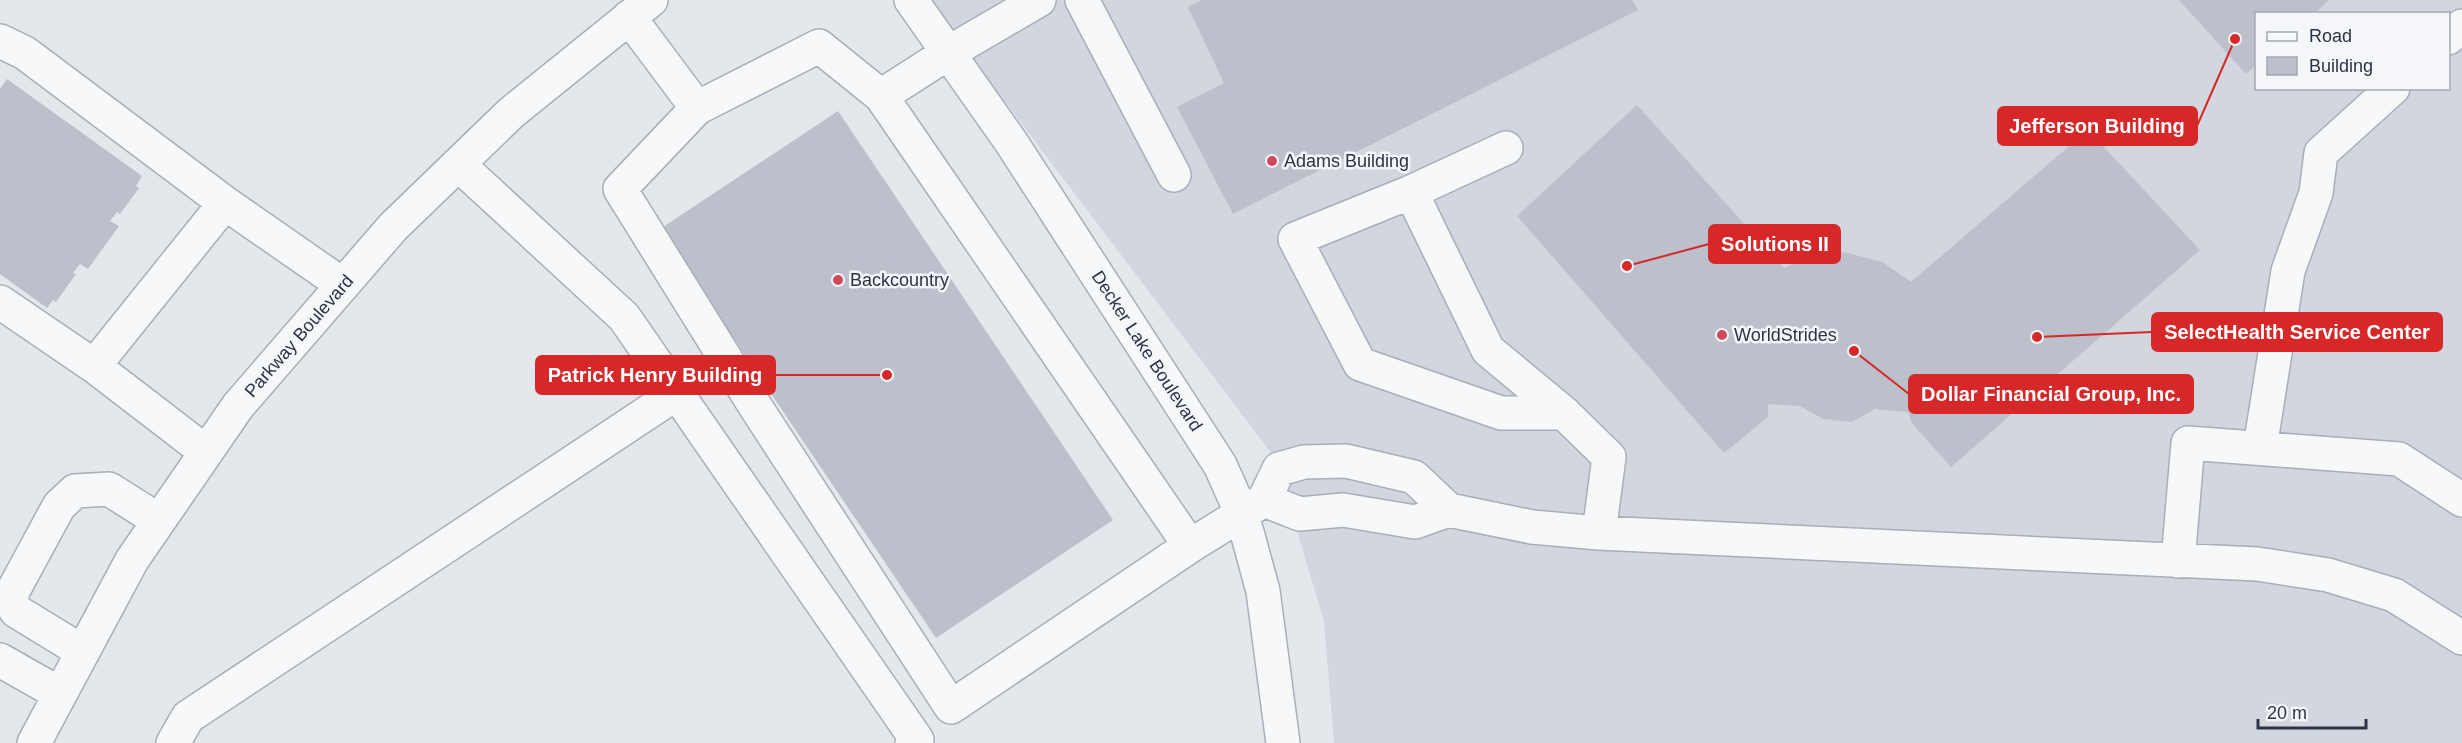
<svg xmlns="http://www.w3.org/2000/svg" width="2462" height="743" font-family="Helvetica,sans-serif">
  <style>
    .built { fill: #d2d6de; fill-rule: evenodd }
    .building { fill: #bbc0ca }
    .lines { fill: none; stroke-linecap: round; stroke-linejoin: round }
    .minor-casing { stroke: #a9aeb7; stroke-width: 36 }
    .minor { stroke: #f7f8fa; stroke-width: 33 }
    .poi-dot { fill: #d1495b; stroke: #f4f6f9; stroke-width: 2 }
    .labels { text-anchor: middle; stroke-width: 5; stroke-linejoin: round; paint-order: stroke }
    .poi-label { font-size: 18px; fill: #2b3445; stroke: #f4f6f9; text-anchor: start }
    .street-label { font-size: 18px; fill: #2b3445; stroke: #f4f6f9 }
    .leader { fill: none; stroke: #d62828; stroke-width: 2 }
    .callout-dot { fill: #d62828; stroke: #f4f6f9; stroke-width: 2 }
    .callout { fill: #d62828; stroke: #d62828; stroke-width: 2 }
    .callout-label { font-size: 20px; text-anchor: middle; font-weight: bold; fill: #fff }
  </style>
  <rect width="100%" height="100%" fill="#e4e7ec"/>
  <path class="built" d="M928,0H2462V743H1334L1324,621L1275,458ZM2256,14H2448V88H2256Z"/>
  <path class="building" d="M1202,0H1632L1638,10L1233,214L1177,107L1224,83L1188,7Z
    M2179,0H2329L2314,14H2256V65L2246,74Z
    M7,79L142,176L136,186L139,188L120,214L117,212L110,221L119,226L88,269L80,264L73,273L76,274L56,302L53,300L47,308L0,274V89Z
    M1637,105L1784,268L1810,255L1844,252L1882,262L1911,282L2088,130L2200,250L1951,467L1911,422L1908,412L1875,409L1852,422L1823,419L1800,406L1768,404V417L1724,453L1517,216Z
    M838,111L1113,520L936,638L660,229Z"/>
  <g class="lines">
    <defs>
      <path id="minor" d="M911,0L1011,142L1220,465L1242,514L1263,591L1283,743
        M1082,0L1174,175
        M629,17L697,108L620,189L755,406L951,707L1190,546L1264,500
        M2448,38L2462,26
        M0,41L25,53L225,203
        M881,96L1190,546
        M697,108L819,46L881,96L948,53L1039,0
        M1506,148L1411,192L1488,350L1564,413L1609,457L1599,533
        M458,164L624,317L917,740L912,743
        M1411,192L1295,239L1360,364L1501,413H1564
        M0,302L94,366
        M2260,448L2288,271L2316,193L2321,153L2393,88
        M206,452L94,366L225,203L343,285
        M1449,510L1414,477L1346,461L1304,462L1279,469L1264,500L1300,514L1343,510L1415,522L1449,510L1532,527L1599,533L2257,564L2328,575L2394,595L2462,638
        M2178,561L2188,443L2399,459L2462,500
        M83,652L16,611L11,600L13,591L59,506L75,491L109,489L158,520
        M0,660L60,694
        M34,743L132,560L238,406L393,227L511,113L651,0
        M173,743L188,717L677,393"/>
    </defs>
    <use href="#minor" class="minor-casing"/>
    <use href="#minor" class="minor"/>
  </g>
  <g class="poi-dot">
    <circle cx="1272" cy="161" r="6"/>
    <circle cx="838" cy="280" r="6"/>
    <circle cx="1722" cy="335" r="6"/>
  </g>
  <g class="labels">
    <g class="poi-label">
      <text x="1284" y="167">Adams Building</text>
      <text x="850" y="286">Backcountry</text>
      <text x="1734" y="341">WorldStrides</text>
    </g>
    <g class="street-label">
      <text transform="translate(299 336) rotate(-49)" y="6">Parkway Boulevard</text>
      <text transform="translate(1147 351) rotate(57)" y="6">Decker Lake Boulevard</text>
    </g>
  </g>
  <path class="leader" d="M2235 39L2197 126M1627 266L1709 244M2037 337L2152 332M887 375L775 375M1854 351L1909 394"/>
  <g class="callout-dot">
    <circle cx="2235" cy="39" r="6"/>
    <circle cx="1627" cy="266" r="6"/>
    <circle cx="2037" cy="337" r="6"/>
    <circle cx="887" cy="375" r="6"/>
    <circle cx="1854" cy="351" r="6"/>
  </g>
  <g class="callout">
    <rect x="1998" y="107" width="199" height="38" rx="6"/>
    <rect x="1709" y="225" width="131" height="38" rx="6"/>
    <rect x="2152" y="313" width="290" height="38" rx="6"/>
    <rect x="536" y="356" width="239" height="38" rx="6"/>
    <rect x="1909" y="375" width="284" height="38" rx="6"/>
  </g>
  <g class="callout-label">
    <text x="2097" y="133">Jefferson Building</text>
    <text x="1775" y="251">Solutions II</text>
    <text x="2297" y="339">SelectHealth Service Center</text>
    <text x="655" y="382">Patrick Henry Building</text>
    <text x="2051" y="401">Dollar Financial Group, Inc.</text>
  </g>
  <rect x="2255" y="12" width="195" height="78" fill="#f4f6f9" stroke="#a4a8b1" stroke-width="1.5"/>
  <rect x="2267" y="32" width="30" height="9" fill="#f7f8fa" stroke="#a4a8b1" stroke-width="1.5"/>
  <text x="2309" y="42" font-size="18" fill="#2b3445">Road</text>
  <rect x="2267" y="57" width="30" height="18" fill="#bbc0ca" stroke="#a4a8b1" stroke-width="1.5"/>
  <text x="2309" y="72" font-size="18" fill="#2b3445">Building</text>
  <path d="M2258 719v9h108v-9" fill="none" stroke="#2b3445" stroke-width="3"/>
  <text x="2267" y="719" font-size="18" fill="#2b3445" stroke="#f4f6f9" stroke-width="4.5" paint-order="stroke">20 m</text>
</svg>
